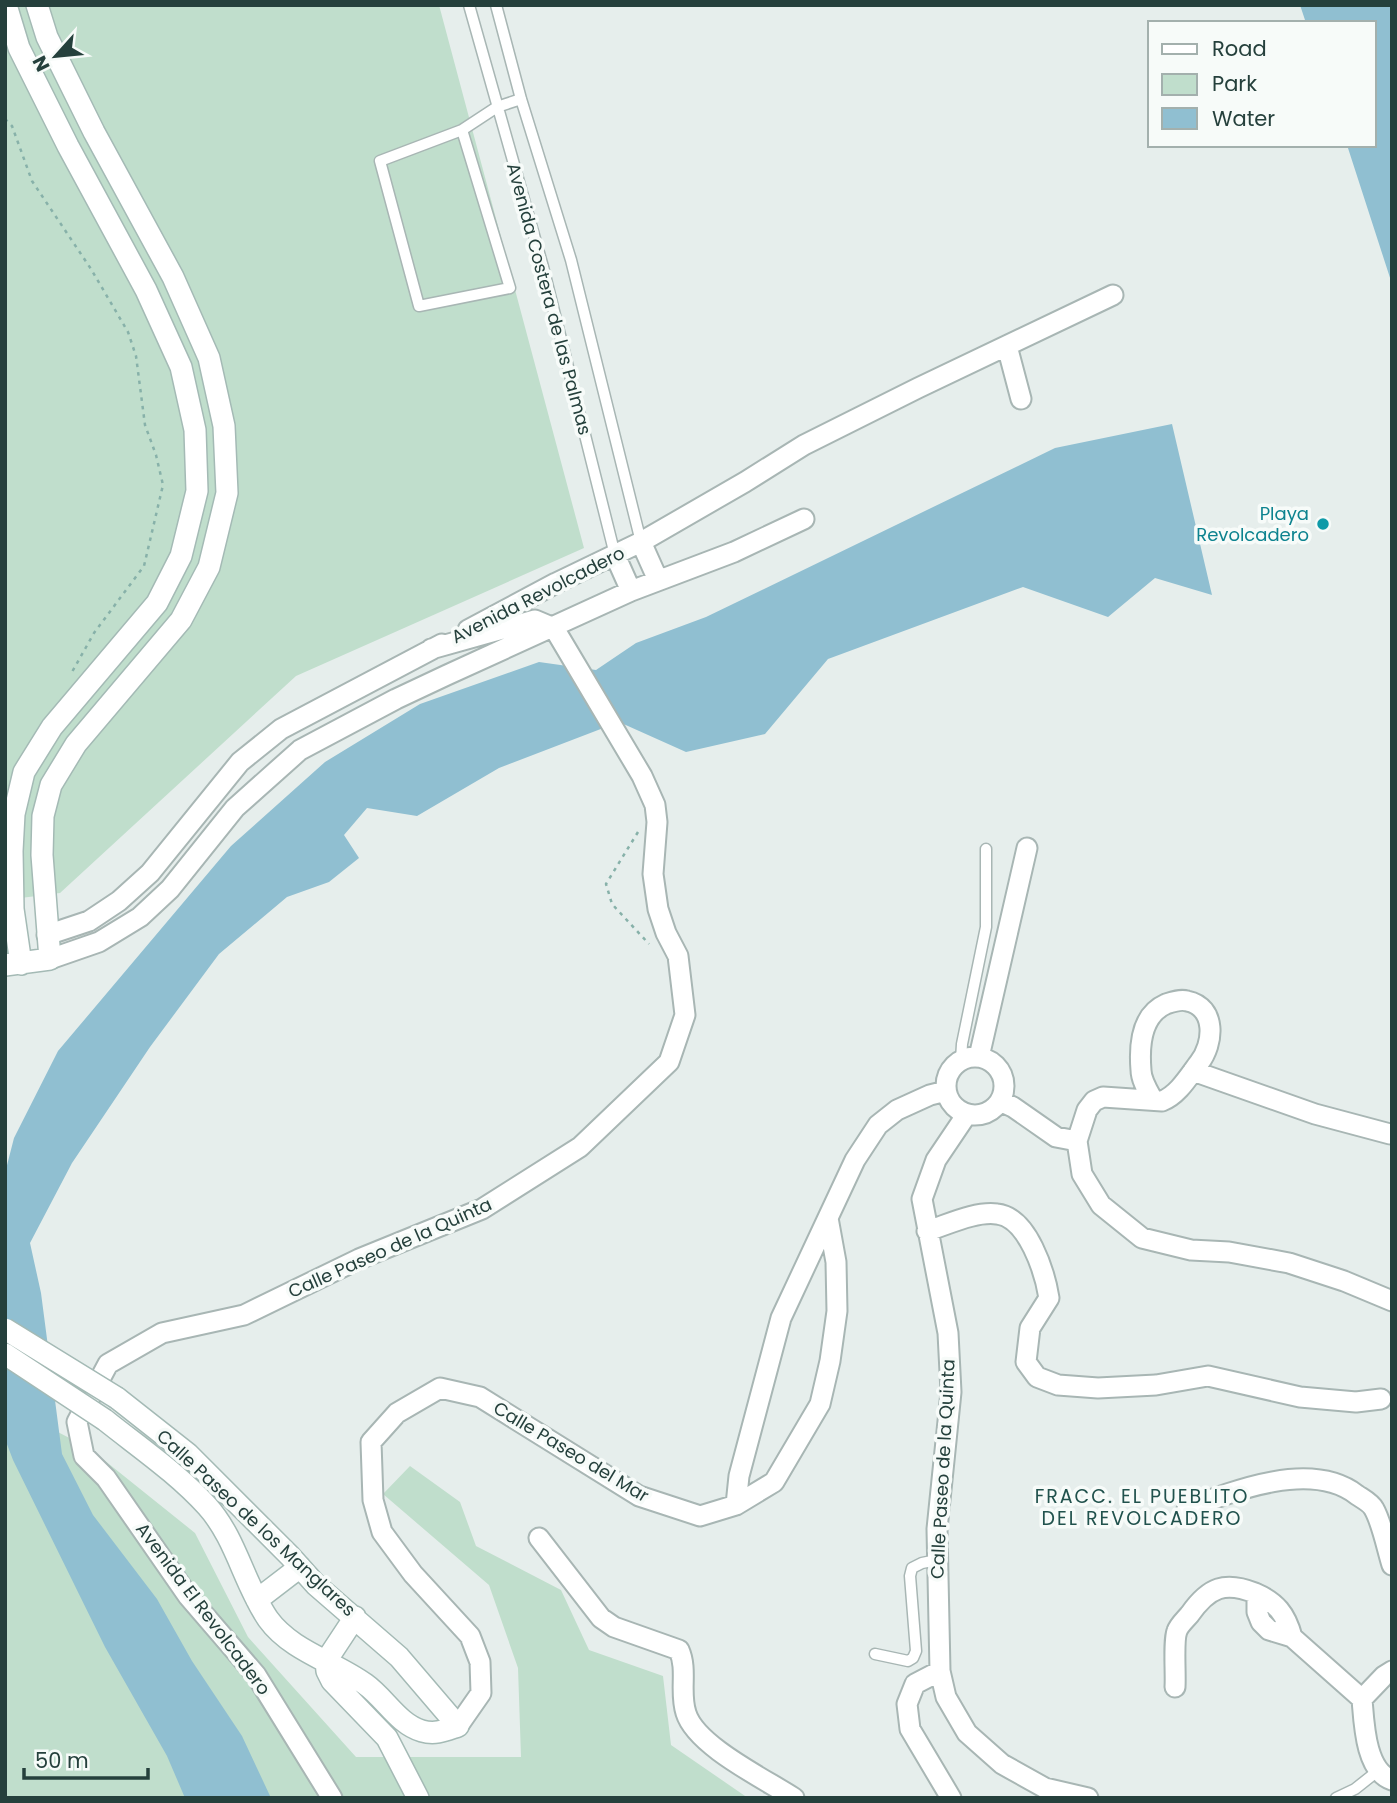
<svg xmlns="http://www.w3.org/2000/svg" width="1397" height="1803" font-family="Poppins,sans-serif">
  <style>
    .green { fill: #c0decc }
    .water { fill: #90bfd1 }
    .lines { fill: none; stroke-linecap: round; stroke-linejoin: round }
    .service-casing { stroke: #a8b6b4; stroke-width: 13 }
    .minor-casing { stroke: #a8b6b4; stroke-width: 23 }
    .secondary-casing { stroke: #a4bab5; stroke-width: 24 }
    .path { stroke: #87b1a9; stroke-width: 2.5; stroke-dasharray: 3.5 5; stroke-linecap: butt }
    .service { stroke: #fff; stroke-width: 10 }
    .minor { stroke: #fff; stroke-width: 19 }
    .secondary { stroke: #fff; stroke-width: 21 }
    .secondary-bridge-casing { stroke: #a4bab5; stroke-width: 24; stroke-linecap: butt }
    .secondary-bridge { stroke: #fff; stroke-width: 21 }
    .culture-dot { fill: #0f9aa8; stroke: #f7fbf9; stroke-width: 2.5 }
    .labels { text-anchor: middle; stroke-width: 7; stroke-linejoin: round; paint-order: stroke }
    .street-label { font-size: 18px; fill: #25403c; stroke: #f7fbf9 }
    .culture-label { font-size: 18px; fill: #0d838f; stroke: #f7fbf9; text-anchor: end }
    .neighbourhood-label { font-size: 19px; letter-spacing: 2px; fill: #21524d; stroke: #f7fbf9 }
  </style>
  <rect width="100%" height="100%" fill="#e6eeec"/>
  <path class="green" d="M5,5H439L584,548L296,676L60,893L5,900Z
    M5,1405L89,1448L195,1533L248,1637L356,1757H521L518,1668L489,1585L383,1494L410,1466L460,1502L476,1546L561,1590L589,1650L663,1676L671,1745L748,1798H5Z"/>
  <path class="water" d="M1300,5H1392V284L1347,145H1374V23H1306Z
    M1172,424L1212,595L1155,578L1108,617L1023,587L828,659L765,734L686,752L619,722L499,768L417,816L367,808L344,835L359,858L329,882L287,897L219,954L150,1047L72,1163L30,1243L41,1293L62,1454L93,1515L157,1599L192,1661L242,1736L271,1798H185L167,1756L105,1647L13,1460L5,1439V1173L14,1138L58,1051L231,846L325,762L420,704L539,662L596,670L636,643L706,617L1055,448Z"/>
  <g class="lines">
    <defs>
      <path id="service" d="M469,5L543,267L615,555
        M496,5L521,99L571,260L641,542
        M462,130L510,288L419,306L380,161L462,130L497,107L521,99
        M961,1060L962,1044L986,927V849
        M875,1654L908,1661L913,1658L916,1651L910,1576L912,1568L922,1563L937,1560
        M1336,1798L1355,1789L1379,1770"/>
      <path id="minor" d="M1007,346L1021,399
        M641,542L658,580
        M615,555L631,591
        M468,630L556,583L641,542L745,482L804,445L918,388L1113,295
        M47,935L89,921L119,901L150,873L240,762L281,729L442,644
        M50,959L99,942L140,917L170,889L235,808L300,750L396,699L447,675L631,591L734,552L804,519
        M979,1057L1027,848
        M946 1086a29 29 0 1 1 58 0a29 29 0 1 1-58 0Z
        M1193,1071L1315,1114L1390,1134
        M1153,1100C1148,1091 1141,1080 1141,1070C1139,1046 1141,1015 1166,1004C1172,1002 1180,999 1187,1001C1217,1007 1214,1044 1199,1063C1189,1076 1178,1095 1162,1101L1103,1097L1094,1101L1087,1110L1077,1141L1082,1174L1101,1205L1142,1238L1191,1250L1229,1252L1289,1263L1344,1281L1392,1301
        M1000,1101L1013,1107L1056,1137L1077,1141
        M967,1114L936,1160L922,1199L948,1333L951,1392L937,1529L940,1671L946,1697L967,1733L1002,1764L1045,1788L1088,1798
        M927,1231C947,1225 975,1211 997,1214C1028,1217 1045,1273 1049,1298L1030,1328L1026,1362L1037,1377L1058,1385L1098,1388L1156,1385L1208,1376L1300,1397L1356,1402L1381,1399
        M736,1505L739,1476L781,1318L855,1160L878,1125L897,1110L930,1095L946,1091
        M1187,1509C1235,1490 1312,1460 1357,1495C1363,1499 1371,1503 1374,1509C1382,1523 1387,1549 1392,1565
        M539,1538L601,1618L614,1627L679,1650C688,1670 679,1692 686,1713C696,1746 765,1779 794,1798
        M1257,1594V1612L1261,1622L1269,1630L1292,1637L1362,1699C1364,1722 1365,1771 1392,1780
        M940,1671L915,1684L907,1704L910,1729L951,1798
        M1175,1687C1176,1674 1173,1641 1177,1631C1179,1625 1186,1619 1190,1614C1209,1587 1225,1581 1255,1593C1276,1602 1286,1614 1292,1637
        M1362,1699L1384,1676L1392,1671
        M458,1726L481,1693L480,1662L470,1636L413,1574L382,1532L373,1500L371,1442L397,1413L440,1388L480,1397L639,1496L700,1516L736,1505L774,1482L820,1404L830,1361L837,1311L836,1262L828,1218
        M332,1798L256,1675L188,1596L106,1478L84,1456L77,1422L108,1364L162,1333L244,1315L359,1259L482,1209L580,1147L669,1062L685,1015L678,956L666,933L658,909L653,874L657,822L655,805L642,776L554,628L535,620L431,649"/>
      <path id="secondary" d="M6,5L19,48L68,146L146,290L181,367L195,430L197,491L181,556L157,603L52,727L24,772L14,814L12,851L13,909L21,964
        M5,965L50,959L42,855L43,816L51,785L76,744L181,620L209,567L227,493L224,426L209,358L173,277L94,132L47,37L37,5
        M105,1420C140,1448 177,1473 207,1506C236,1538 244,1584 268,1619C291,1651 335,1662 365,1684C385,1698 398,1724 422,1731C436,1735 446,1730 458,1726L399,1657L316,1585L290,1556L188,1454L117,1398
        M257,1600L300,1567
        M326,1661L327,1671L332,1681L387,1738L418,1798
        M326,1661L355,1617"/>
    </defs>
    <use href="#service" class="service-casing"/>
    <use href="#minor" class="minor-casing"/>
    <use href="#secondary" class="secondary-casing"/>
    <path class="path" d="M5,119L12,126L32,181L91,269L128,332L136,356L145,425L156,455L163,485L144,566L94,633L72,672
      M638,832L606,884L612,904L649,944"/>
    <use href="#service" class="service"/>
    <use href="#minor" class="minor"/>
    <use href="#secondary" class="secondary"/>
    <defs>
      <path id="secondary-bridge" d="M5,1329L117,1398
        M5,1354L105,1420"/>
    </defs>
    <use href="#secondary-bridge" class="secondary-bridge-casing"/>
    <use href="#secondary-bridge" class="secondary-bridge"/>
  </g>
  <circle class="culture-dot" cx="1323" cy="524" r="7"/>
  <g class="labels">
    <g class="street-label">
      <text transform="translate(549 299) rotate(75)" y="6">Avenida Costera de las Palmas</text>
      <text transform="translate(538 595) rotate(-27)" y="6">Avenida Revolcadero</text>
      <text transform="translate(390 1248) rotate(-24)" y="6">Calle Paseo de la Quinta</text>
      <text transform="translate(571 1452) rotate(31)" y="6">Calle Paseo del Mar</text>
      <text transform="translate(943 1469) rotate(-87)" y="6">Calle Paseo de la Quinta</text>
      <text transform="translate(256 1523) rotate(43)" y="6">Calle Paseo de los Manglares</text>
      <text transform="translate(203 1609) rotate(53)" y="6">Avenida El Revolcadero</text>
    </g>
    <g class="culture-label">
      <text x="1309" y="520">Playa<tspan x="1309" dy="21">Revolcadero</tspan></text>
    </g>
    <g class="neighbourhood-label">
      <text x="1142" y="1503">FRACC. EL PUEBLITO<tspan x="1142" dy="22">DEL REVOLCADERO</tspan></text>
    </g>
  </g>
  <rect width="1397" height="1803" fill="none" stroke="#25403c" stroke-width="14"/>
  <rect x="1148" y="21" width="228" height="126" fill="#f7fbf9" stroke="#a3b0ad" stroke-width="2"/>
  <rect x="1162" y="44" width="35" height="10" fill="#ffffff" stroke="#a3b0ad" stroke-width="2"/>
  <text x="1212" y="56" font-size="21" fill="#25403c">Road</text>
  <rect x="1162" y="74" width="35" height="21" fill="#c0decc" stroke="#a3b0ad" stroke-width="2"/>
  <text x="1212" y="91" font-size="21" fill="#25403c">Park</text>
  <rect x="1162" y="108" width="35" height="21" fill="#90bfd1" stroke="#a3b0ad" stroke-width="2"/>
  <text x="1212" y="126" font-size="21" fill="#25403c">Water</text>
  <g transform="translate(56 56) rotate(243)" stroke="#f7fbf9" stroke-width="5" paint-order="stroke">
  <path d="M0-5L12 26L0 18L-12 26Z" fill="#25403c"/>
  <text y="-10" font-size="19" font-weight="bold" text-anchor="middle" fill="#25403c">N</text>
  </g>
  <path d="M24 1768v10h124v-10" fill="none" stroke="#25403c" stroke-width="3.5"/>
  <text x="35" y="1768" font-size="21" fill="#25403c" stroke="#f7fbf9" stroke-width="5" paint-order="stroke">50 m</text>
</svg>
